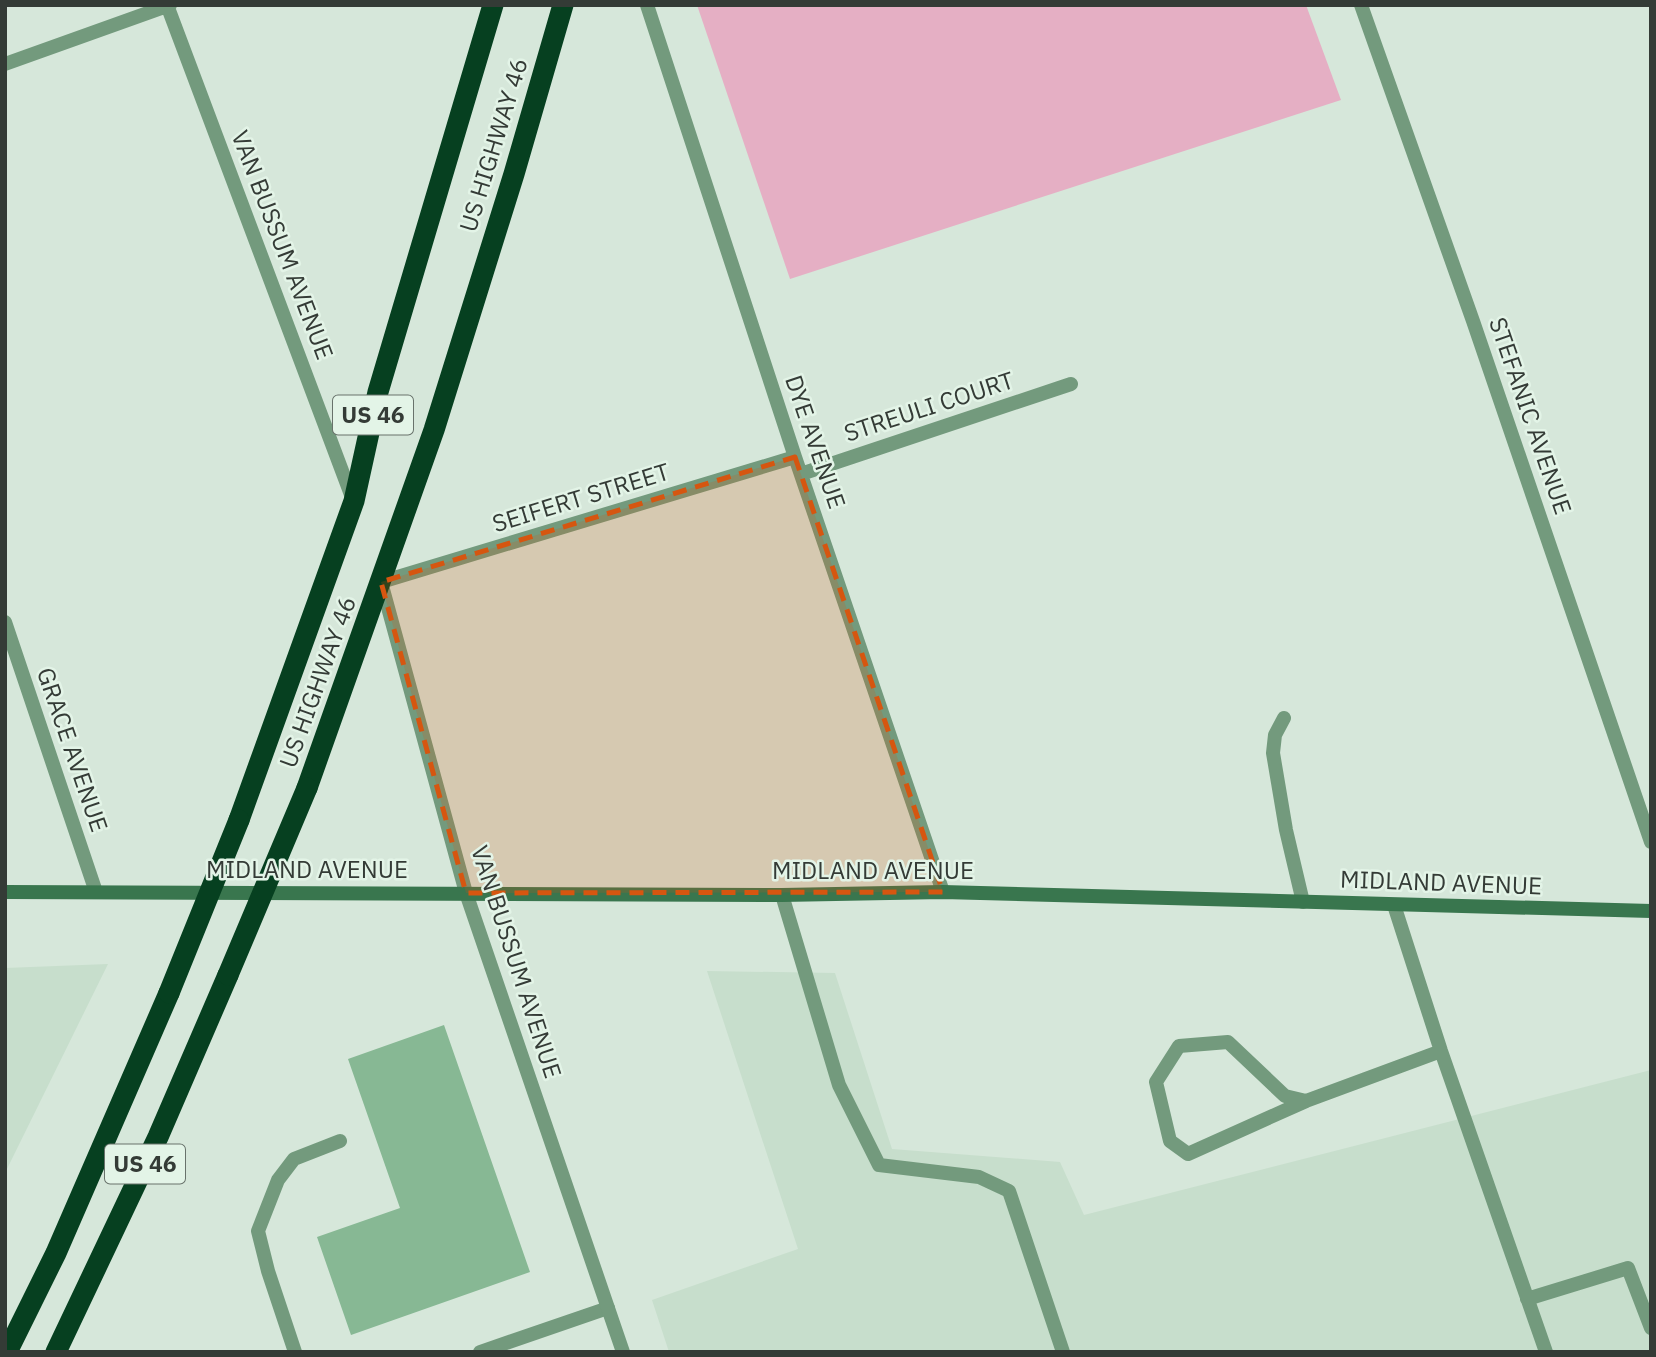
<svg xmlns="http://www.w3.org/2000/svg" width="1656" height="1357" font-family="'IBM Plex Sans',sans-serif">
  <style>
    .built { fill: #c7decc }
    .green { fill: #e5afc4 }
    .building { fill: #87b894 }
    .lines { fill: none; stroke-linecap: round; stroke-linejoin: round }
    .lane { stroke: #739a7d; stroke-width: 14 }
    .street { stroke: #739a7d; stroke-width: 14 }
    .secondary { stroke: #39764e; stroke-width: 14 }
    .highway { stroke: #064020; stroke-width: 21 }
    .highway-bridge { stroke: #064020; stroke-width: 21 }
    .marked { fill: #d65610; fill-opacity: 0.2; stroke: #d65610; stroke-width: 5; stroke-dasharray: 14 9; stroke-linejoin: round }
    .labels { text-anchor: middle; stroke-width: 5; stroke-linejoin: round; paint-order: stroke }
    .shield { fill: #e3f4e7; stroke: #68726b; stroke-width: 2 }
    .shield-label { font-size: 23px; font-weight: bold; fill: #343b36 }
    .street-label { font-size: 24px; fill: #343b36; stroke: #e3f4e7 }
  </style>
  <rect width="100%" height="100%" fill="#d6e7da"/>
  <path class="built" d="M108,964L5,1173V968Z
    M707,971L835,973L892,1149L1060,1162L1084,1215L1651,1070V1352H669L652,1300L798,1249Z"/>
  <path class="green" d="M697,5H1306L1341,100L790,279Z"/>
  <path class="building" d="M444,1025L530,1272L351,1335L317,1237L400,1208L348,1059Z"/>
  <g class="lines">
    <path class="lane" d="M782,895L839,1085L879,1165L979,1177L1009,1191L1063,1352
      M1394,905L1441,1051L1546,1352
      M1306,1101L1188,1154L1170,1141L1156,1082L1179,1046L1228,1042L1285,1096L1306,1101L1441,1051
      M1527,1299L1628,1268L1651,1328
      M295,1352L268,1271L258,1231L278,1180L294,1159L340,1141
      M480,1352L608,1308"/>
    <path class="street" d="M167,5L353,500
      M647,5L795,457L943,892
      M1361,5L1473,321L1651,842
      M5,64L170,5
      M801,474L1071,384
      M5,622L96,892
      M1284,718L1275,735L1273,753L1286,830L1303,902
      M623,1352L466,893L381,582L795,457"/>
    <path class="secondary" d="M5,892L782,895L943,892L1651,911"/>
    <path class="highway" d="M307,788L434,430L514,174L563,5
      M239,820L354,501L378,392L493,5
      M7,1352L56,1253L169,993
      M56,1352L158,1137L228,975"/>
    <path class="highway-bridge" d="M228,975L307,788
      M169,993L239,820"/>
  </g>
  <path class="marked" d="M795,457L943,892L466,893L381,582Z"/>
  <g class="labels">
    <g class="shield">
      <rect x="333" y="395.5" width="80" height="39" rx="5"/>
      <rect x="105" y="1144.5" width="80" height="39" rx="5"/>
    </g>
    <g class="shield-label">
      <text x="373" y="423">US 46</text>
      <text x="145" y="1172">US 46</text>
    </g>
    <g class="street-label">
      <text transform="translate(494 145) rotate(-73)" y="8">US HIGHWAY 46</text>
      <text transform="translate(282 245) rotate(69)" y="8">VAN BUSSUM AVENUE</text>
      <text transform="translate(929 407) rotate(-18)" y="8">STREULI COURT</text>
      <text transform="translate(1530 416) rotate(71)" y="8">STEFANIC AVENUE</text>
      <text transform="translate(815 442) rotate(71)" y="8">DYE AVENUE</text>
      <text transform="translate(581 498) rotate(-17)" y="8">SEIFERT STREET</text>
      <text transform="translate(318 682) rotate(-70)" y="8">US HIGHWAY 46</text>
      <text transform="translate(72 750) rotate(71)" y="8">GRACE AVENUE</text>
      <text x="307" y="878">MIDLAND AVENUE</text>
      <text x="873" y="879">MIDLAND AVENUE</text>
      <text transform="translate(1441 883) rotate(2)" y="8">MIDLAND AVENUE</text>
      <text transform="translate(516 962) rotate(72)" y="8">VAN BUSSUM AVENUE</text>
    </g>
  </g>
  <rect width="1656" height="1357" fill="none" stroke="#343b36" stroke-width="14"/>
</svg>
